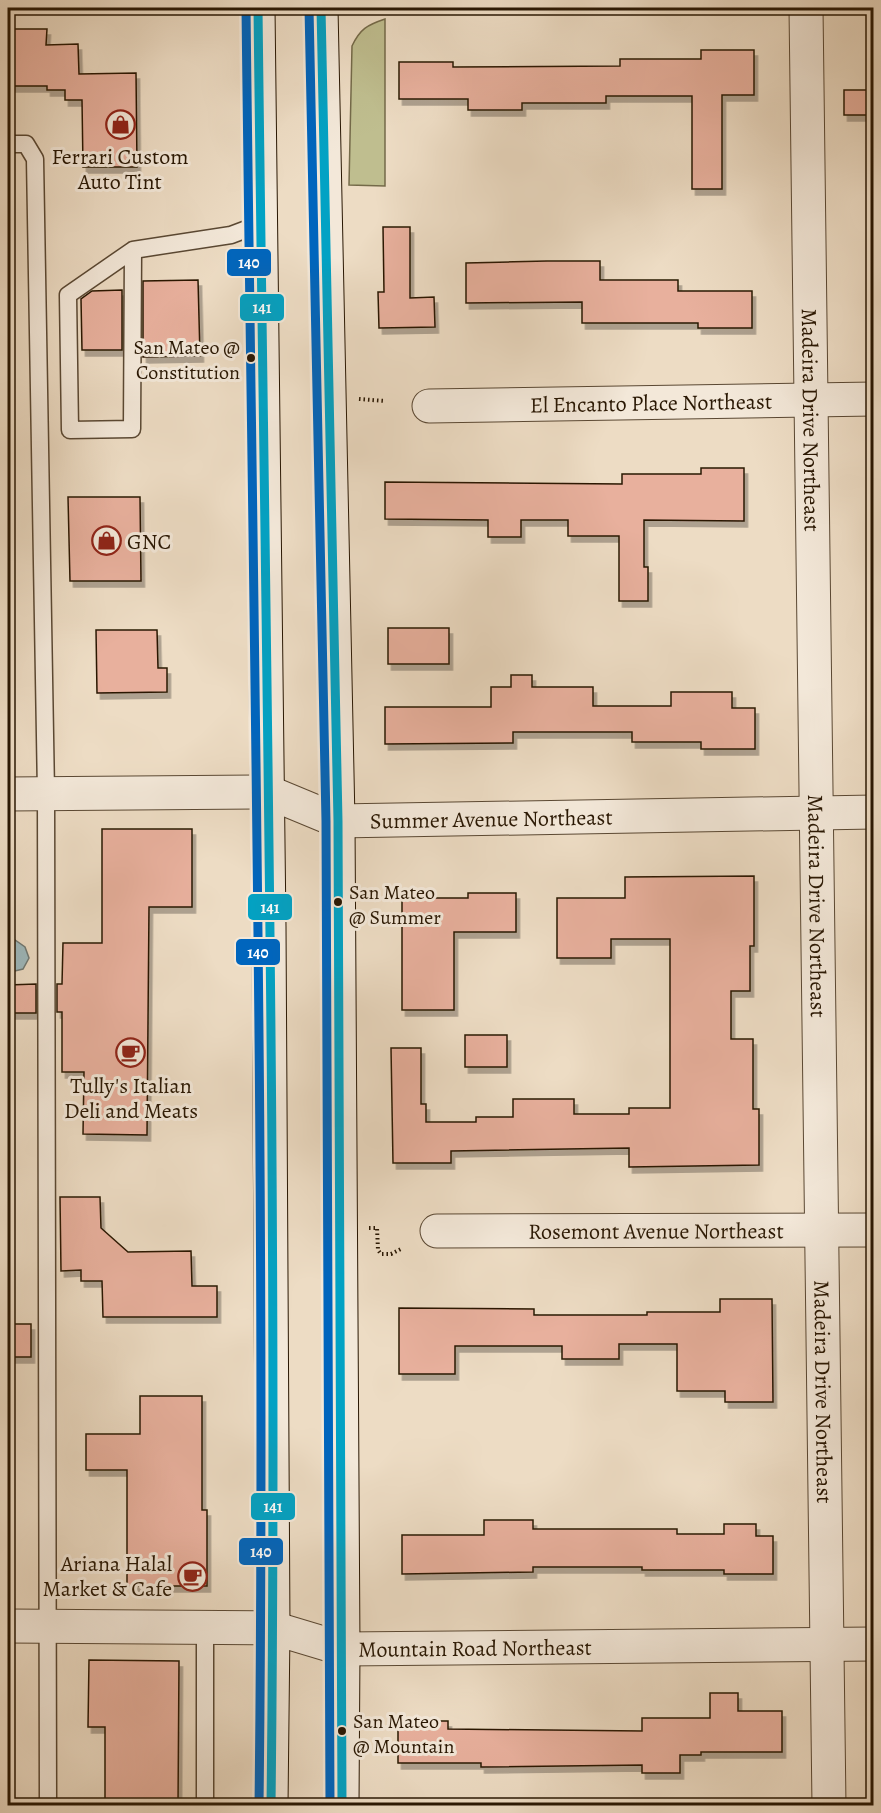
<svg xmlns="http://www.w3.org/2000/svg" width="881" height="1813" font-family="Alegreya,serif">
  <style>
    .green { fill: #bfbe8f; stroke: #746a49; stroke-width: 1.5 }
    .water { fill: #9db9be; stroke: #6f7873; stroke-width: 1.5 }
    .building { fill: #e8b09d; stroke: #291703; stroke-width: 1.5; filter: url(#shadow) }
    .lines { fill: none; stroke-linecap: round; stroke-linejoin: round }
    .service-casing { stroke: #5a4833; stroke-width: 19 }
    .minor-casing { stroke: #5a4833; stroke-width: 35 }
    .secondary-casing { stroke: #291703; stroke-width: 35 }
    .path { stroke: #291703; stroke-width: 4; stroke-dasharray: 1.5 3; stroke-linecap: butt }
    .service { stroke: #f3e8d9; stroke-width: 16 }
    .minor { stroke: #f3e8d9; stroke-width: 33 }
    .secondary { stroke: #f3e8d9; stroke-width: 33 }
    .bus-1-casing { stroke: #f3e8d9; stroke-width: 14 }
    .bus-2-casing { stroke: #f3e8d9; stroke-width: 14 }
    .bus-1 { stroke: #02a2c4; stroke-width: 9 }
    .bus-2 { stroke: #0065bd; stroke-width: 9 }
    .bus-dot { fill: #291703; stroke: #f3e8d9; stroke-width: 2 }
    .labels { text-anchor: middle; stroke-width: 6; stroke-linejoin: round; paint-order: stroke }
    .bus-label { font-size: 20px; fill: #291703; stroke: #f3e8d9; text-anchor: start }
    .poi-label { font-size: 22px; fill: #291703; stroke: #f3e8d9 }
    .street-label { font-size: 22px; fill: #291703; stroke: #f3e8d9 }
    .line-badge { stroke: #f3e8d9; stroke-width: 2 }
    .badge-label { font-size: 16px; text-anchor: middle; font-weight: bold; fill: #fff }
  </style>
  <defs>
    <filter id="shadow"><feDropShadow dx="3.5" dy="6" stdDeviation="0" flood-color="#0004"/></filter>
  </defs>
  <rect width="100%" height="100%" fill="#eddcc4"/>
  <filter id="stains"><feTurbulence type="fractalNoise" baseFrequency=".00333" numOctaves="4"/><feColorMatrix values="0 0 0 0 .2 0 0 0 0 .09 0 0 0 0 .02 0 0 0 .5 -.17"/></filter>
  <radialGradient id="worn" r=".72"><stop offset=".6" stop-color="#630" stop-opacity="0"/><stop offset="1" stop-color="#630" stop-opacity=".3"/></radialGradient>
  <path class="green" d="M385,19V186L349,185L352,46C360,29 367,25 385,19Z"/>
  <path class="water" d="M8,935L25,947L29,958L23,969L15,971L8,965Z"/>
  <path class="building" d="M8,29H47L46,45L78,44L79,74L136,73L137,167H83L82,100H65V90H47V86H8Z
    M701,50H754V95H722V189H692V96H606V103H522V110H468V99H399V62H453V67L620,66V59H701Z
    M844,90H873V115H844Z
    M383,227H410V298L434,297L435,327L379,328L378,292H384Z
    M547,261H600V280H678V291H752V328H698V323H582V302L466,303V263Z
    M198,280L200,356L143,357V281Z
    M122,290V350H82L81,299L92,291Z
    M701,468H744V521L644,520V567H648V601H619V536H568V520H521V537H488V520L385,519V482L622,484V474H701Z
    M68,497H140L141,581H70Z
    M388,628H449V664H388Z
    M96,630H157L158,668H167V692L97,693Z
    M511,675H532V687H593V706H671V692H732V708H755V749H701V742H632V732H513V743L385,744V707H491V687H511Z
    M102,829H192V907H149L147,1135L83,1134L84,1072H62V1012H57V984H62L63,943H102Z
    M754,876V946H750V991H731V1039H753V1109H759V1165L629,1167V1148L451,1151V1163H393L391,1048H421V1104H426V1122H476V1117H513V1099H574V1114H629V1108H670V939H611V958H557V898H625V877Z
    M468,893H516V932H454V1010H402V898H468Z
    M36,984V1013H8V985Z
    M465,1035H507V1067H465Z
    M60,1197H100L101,1228L128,1252L191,1251L192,1286H217V1317H103L102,1281H81V1270L61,1271Z
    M720,1299H772L773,1402H725V1391H677V1344H619V1359H562V1346H455V1374H399V1308L534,1309V1315H647V1312H720Z
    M8,1324H31V1357H8Z
    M140,1396H202V1510H207V1586H127V1470H86V1434H140Z
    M484,1520H533V1529H677V1534H724V1524H756V1536H773V1574H724V1570H642V1567H533V1572L402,1574V1535H484Z
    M89,1660L179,1661L178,1806H105V1727H88Z
    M710,1693H738V1711H782V1752H701V1755H680V1773H642V1765L481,1767V1763H398V1721H448V1729L642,1731V1718H710Z"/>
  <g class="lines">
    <defs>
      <path id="service" d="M8,144H26L35,159L46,793L48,1806
        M133,250L68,295L70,430L132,429L133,250L231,235L260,224
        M205,1627V1806"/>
      <g id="minor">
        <path id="s1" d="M806,8L829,1806"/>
        <path id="s2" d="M429,406L874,399"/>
        <path id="s3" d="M8,794L268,792L338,821L874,812"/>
        <path id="s4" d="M437,1231L874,1230"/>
        <path id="s5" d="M8,1626L273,1628L343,1649L874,1644"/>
      </g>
      <path id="secondary" d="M258,8L269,926L273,1628L271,1806
        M321,8L338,821L343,1649L342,1806"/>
    </defs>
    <use href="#service" class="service-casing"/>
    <use href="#minor" class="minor-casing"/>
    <use href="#secondary" class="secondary-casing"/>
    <path class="path" d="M359,399L385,401
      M369,1228H377L378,1250L381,1254H391L401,1249"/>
    <use href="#service" class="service"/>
    <use href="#minor" class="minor"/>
    <use href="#secondary" class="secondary"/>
    <defs>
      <path id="bus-1" d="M258,8C265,607 278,1206 271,1806
        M321,8L338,821L342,1806"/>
      <path id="bus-2" d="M246,8C253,607 266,1206 259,1806
        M309,8L326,821L330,1806"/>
    </defs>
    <use href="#bus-1" class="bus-1-casing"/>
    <use href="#bus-2" class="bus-2-casing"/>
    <use href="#bus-1" class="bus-1"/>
    <use href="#bus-2" class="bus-2"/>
  </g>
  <defs>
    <symbol id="shop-ring" viewBox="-11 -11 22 22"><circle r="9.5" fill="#f3e8d9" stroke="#8f2418" stroke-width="1.5"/><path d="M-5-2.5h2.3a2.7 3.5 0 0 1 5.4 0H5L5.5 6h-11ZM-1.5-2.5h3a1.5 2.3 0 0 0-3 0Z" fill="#8f2418"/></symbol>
    <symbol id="cafe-ring" viewBox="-11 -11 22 22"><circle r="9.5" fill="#f3e8d9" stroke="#8f2418" stroke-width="1.5"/><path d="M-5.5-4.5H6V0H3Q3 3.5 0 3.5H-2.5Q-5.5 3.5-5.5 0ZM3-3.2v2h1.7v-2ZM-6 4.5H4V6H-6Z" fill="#8f2418"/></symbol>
  </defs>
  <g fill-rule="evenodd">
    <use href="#shop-ring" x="104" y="108" width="33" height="33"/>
    <use href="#shop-ring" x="90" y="524" width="33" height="33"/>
    <use href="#cafe-ring" x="114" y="1036" width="33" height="33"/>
    <use href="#cafe-ring" x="176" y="1560" width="33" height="33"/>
  </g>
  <g class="bus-dot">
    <circle cx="251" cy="358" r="5"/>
    <circle cx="338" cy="902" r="5"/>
    <circle cx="342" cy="1731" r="5"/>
  </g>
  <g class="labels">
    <g class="bus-label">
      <text x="240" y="354" text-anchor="end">San Mateo @<tspan x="240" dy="25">Constitution</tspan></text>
      <text x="349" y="899">San Mateo<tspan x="349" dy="25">@ Summer</tspan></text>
      <text x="353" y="1728">San Mateo<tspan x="353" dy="25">@ Mountain</tspan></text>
    </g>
    <g class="poi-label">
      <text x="120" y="164">Ferrari Custom<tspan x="120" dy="25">Auto Tint</tspan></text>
      <text x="127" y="549" text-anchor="start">GNC</text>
      <text x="131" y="1093">Tully's Italian<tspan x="131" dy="25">Deli and Meats</tspan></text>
      <text x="172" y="1571" text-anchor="end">Ariana Halal<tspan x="172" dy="25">Market &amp; Cafe</tspan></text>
    </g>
    <g class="street-label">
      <text dy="8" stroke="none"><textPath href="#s2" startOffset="222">El Encanto Place Northeast</textPath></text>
      <text dy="8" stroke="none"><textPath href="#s1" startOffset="412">Madeira Drive Northeast</textPath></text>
      <text dy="8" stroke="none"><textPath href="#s3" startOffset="489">Summer Avenue Northeast</textPath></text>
      <text dy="8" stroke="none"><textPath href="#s1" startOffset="898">Madeira Drive Northeast</textPath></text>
      <text dy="8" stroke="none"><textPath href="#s4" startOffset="219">Rosemont Avenue Northeast</textPath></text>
      <text dy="8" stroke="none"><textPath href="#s1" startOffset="1384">Madeira Drive Northeast</textPath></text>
      <text dy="8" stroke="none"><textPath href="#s5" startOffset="470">Mountain Road Northeast</textPath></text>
    </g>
  </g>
  <g class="line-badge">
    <rect x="226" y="248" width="46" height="29" rx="6" fill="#0065bd"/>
    <rect x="239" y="293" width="46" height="29" rx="6" fill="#02a2c4"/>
    <rect x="247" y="893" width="46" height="28" rx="6" fill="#02a2c4"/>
    <rect x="235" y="938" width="46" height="28" rx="6" fill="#0065bd"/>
    <rect x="250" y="1492" width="46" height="29" rx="6" fill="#02a2c4"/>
    <rect x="238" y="1537" width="46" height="29" rx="6" fill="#0065bd"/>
  </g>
  <g class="badge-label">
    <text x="249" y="268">140</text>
    <text x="262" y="313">141</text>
    <text x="270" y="913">141</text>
    <text x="258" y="958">140</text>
    <text x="273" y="1512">141</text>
    <text x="261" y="1557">140</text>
  </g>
  <rect width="881" height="1813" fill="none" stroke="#eddcc4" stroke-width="30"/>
  <rect x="9" y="9" width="863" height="1795" fill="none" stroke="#291703" stroke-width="3"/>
  <rect x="15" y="15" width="851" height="1783" fill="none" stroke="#291703" stroke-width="1.5"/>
  <rect width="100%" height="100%" filter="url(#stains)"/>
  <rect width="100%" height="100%" fill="url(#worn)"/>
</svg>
